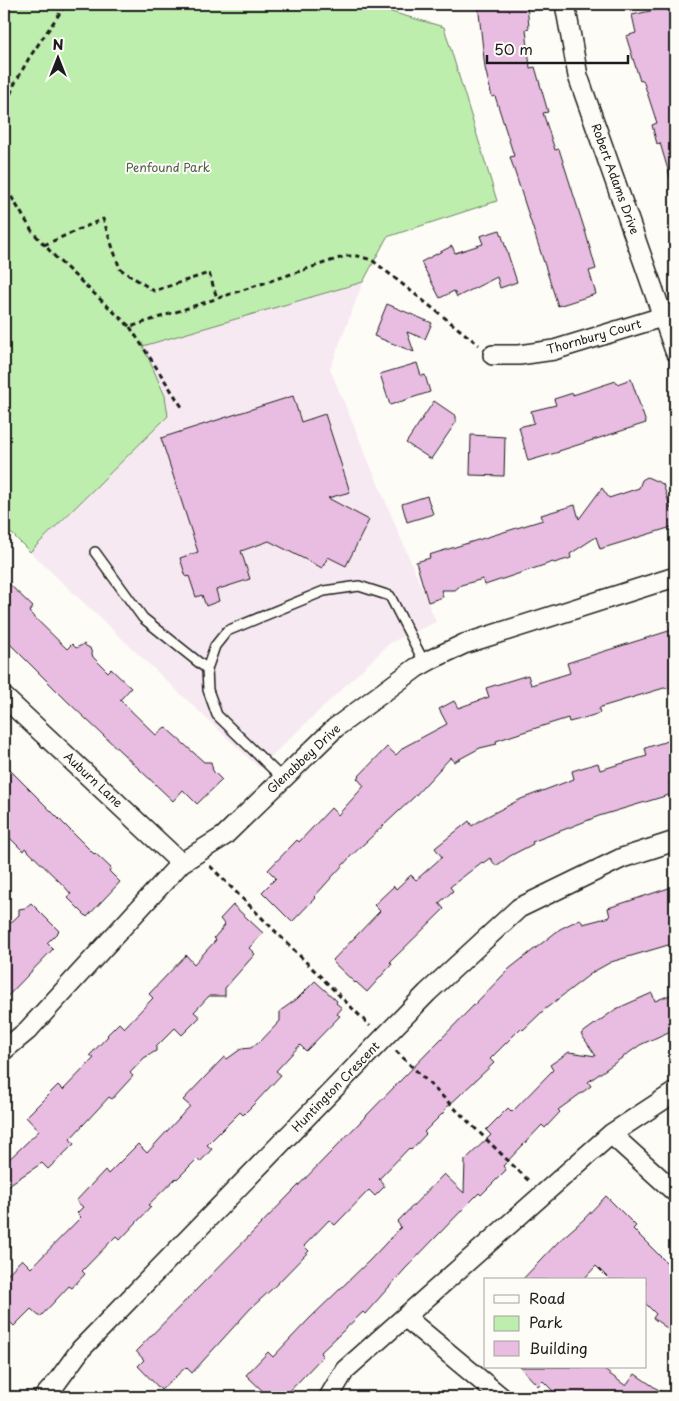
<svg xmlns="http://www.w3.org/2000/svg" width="679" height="1401" font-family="'Playpen Sans',sans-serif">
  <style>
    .built { fill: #f7e9f1 }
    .green { fill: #beeead; stroke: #6d8564 }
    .building { fill: #e9bde2; stroke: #1c1c1c }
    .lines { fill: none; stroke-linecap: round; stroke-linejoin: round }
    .service-casing { stroke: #1c1c1c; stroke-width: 12 }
    .minor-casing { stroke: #1c1c1c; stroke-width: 22 }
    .path { stroke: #1c1c1c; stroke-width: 3; stroke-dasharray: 5 4; stroke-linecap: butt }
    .service { stroke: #fdfcf7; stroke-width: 9 }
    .minor { stroke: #fdfcf7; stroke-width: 19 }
    .labels { text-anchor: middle; stroke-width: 4; stroke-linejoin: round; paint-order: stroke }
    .park-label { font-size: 12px; fill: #4d5b48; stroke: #fdfcf7 }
    .street-label { font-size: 12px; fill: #1c1c1c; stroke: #fdfcf7 }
  </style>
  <rect width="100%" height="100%" fill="#fdfcf7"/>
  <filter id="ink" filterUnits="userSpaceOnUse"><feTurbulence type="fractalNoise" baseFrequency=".02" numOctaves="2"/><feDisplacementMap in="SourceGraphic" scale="10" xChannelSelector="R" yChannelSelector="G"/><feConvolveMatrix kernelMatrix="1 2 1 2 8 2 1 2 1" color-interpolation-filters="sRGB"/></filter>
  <g filter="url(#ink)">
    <path class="built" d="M363,282L330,369L436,622L390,643L259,768L30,552L168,416L165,396L143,346Z"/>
    <path class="green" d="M4,4H363L444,27L497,201L387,237L363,282L143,346L165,396L168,416L30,552L4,526Z"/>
    <path class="building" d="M478,4H527L529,28L526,29L530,68L535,67L548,112L543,113L555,150L559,149L586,234L596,269L589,271L596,294L558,306L510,157L514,156L495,96L492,97L485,68Z
      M673,6L675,16V179L671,180L660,143L657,144L652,125L657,123L643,80L640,81L626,36L636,33L632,15Z
      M500,230L517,282L500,288L497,277L457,297L454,291L440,298L421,262L452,246L455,253L483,244L480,236Z
      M387,304L432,323L425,339L407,332L414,352L374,336Z
      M417,363L421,376L425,375L430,392L390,405L380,374Z
      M631,379L646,423L559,451V452L528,461L519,427L534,423L531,411L556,405L554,399L573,393V395L616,381L617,384Z
      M293,396L301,422L325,414L350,492L328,498L369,520L346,566L328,557L322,568L269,541L241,551L250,579L216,590L219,601L206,606L202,595L196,597L189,576L186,577L180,558L198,552L161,438Z
      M434,401L456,416V422L431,459L406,443Z
      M471,435L505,437L504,476L470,475Z
      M647,477L663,484L671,509L675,508V526L600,549L596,537L570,554L571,558L554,563L553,562L485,585L483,579L461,585L455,590H441L443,597L428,602L416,562L430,558L429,555L543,520L541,515L575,505L579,519L602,488L609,498L639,488L642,480Z
      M427,496L433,514L407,522L402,504Z
      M4,579L33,607L29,612L67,649L72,644L76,648L84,644L86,646L90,648L93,657L108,672L111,669L131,688L120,700L156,735L165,727L204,762H211L213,771L222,780L197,804L183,790L173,801L68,702L4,638Z
      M675,629V684L672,689L664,688L601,707L599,709L600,713L581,719L569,722L568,718L517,734L496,741L497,744L480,748L454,762L451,757L414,797L351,856L314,897L315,898L292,922L262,892L276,878L268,870L297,840L299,842L331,808L338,815L364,786L357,778L387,747L396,755L404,747L447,724L439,709L454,701L458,708L489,697L486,688L528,675L531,685L570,673L567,663Z
      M671,740L675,754V781L669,783L672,794L599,816L532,842L533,844L510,856L496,866L490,858L483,863L482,862L450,887L453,891L439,903L444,909L390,962L392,964L367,992L356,982L355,983L332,961L380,911L374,905L394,886L396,889L411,875L416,880L442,857L435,848L469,821L472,826L484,818L521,799L574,779L572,771L598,763L600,770L647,756L645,748Z
      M4,764L94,854L95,853L111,868L109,871L120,882L87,917L67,897L71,894L64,886L25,848L23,851L4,832Z
      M675,886V943L611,962L593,972L567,992L544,1010L523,1030L521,1028L490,1059L494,1063L444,1110L445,1111L424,1132L426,1134L411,1150L409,1148L379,1179L385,1186L375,1196L369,1190L335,1225L329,1220L304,1246L309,1251L273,1288L250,1309L192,1373L186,1367L161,1390L138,1366L144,1360L136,1351L260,1225L509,969L560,929L580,919L583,924L610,917L608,908Z
      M31,903L59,931L47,943L53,949L4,1000V929L19,915V909L25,908Z
      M233,905L263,933L249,948L255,954L225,988V996H209L194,1012L200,1017L182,1035L175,1028L156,1047V1051L144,1058L130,1073L133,1076L112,1099L109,1097L70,1139L74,1144L48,1169L42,1163L4,1188V1164L39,1131L26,1117L58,1085L63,1090L94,1058L90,1055L108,1036L107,1035L119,1023L124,1028L153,998L149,994L186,955L194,964L216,940L214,938L225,925L220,919Z
      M315,981L337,1001L336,1003L342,1008L337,1014L340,1016L306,1051L300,1045L276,1071L281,1075L255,1103L243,1115L240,1112L207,1145L212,1149L200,1162L197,1159L177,1179L176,1178L148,1205L151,1207L120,1240L116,1236L82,1271L85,1274L72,1288L69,1286L40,1317L31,1309L14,1326L4,1316V1278L22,1259L31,1268L81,1217L77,1213L83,1207L76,1201L105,1170L108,1174L138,1144L147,1153L190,1106L183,1100L224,1057L227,1059L241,1049L251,1048L258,1042L259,1043L280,1021V1011L297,999Z
      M652,993L655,1001L675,993V1029L640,1045L588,1082L591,1086L558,1110L560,1112L545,1128L542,1125L503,1166L506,1170L481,1195L479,1193L465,1207L405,1269L365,1314L363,1312L320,1353L323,1356L284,1397H269L246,1375L268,1352L273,1357L309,1319L370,1260L401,1227L397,1222L444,1174L464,1193L465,1160L491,1135L486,1130L508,1108L512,1112L553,1070L550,1065L569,1052L596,1056L581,1034L616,1009Z
      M606,1196L636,1226L633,1229L675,1271V1334L653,1318L656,1314L645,1303V1280H610L596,1266L583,1280H522L559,1241L583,1220Z
      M520,1367H600L626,1386L635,1374L669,1397H559L543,1381L538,1386Z"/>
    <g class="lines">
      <defs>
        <path id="service" d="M95,552L143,618L207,669
          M283,779L217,715L208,690L207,669L215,646L227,631L324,591L359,586L390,596L425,664"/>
        <path id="minor" d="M565,4L578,76L675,351
          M493,355H519L554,350L675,313
          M4,697L181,863
          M4,1050L27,1031L181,863L224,836L335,728L416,668L432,659L464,644L675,577
          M611,1134L675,1192
          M405,1317L501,1397
          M44,1397L57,1382L81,1349L427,993L519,908L622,858L675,841
          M329,1397L345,1370L611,1134L675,1092"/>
      </defs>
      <use href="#service" class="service-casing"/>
      <use href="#minor" class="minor-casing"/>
      <path class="path" d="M4,111L14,85L29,58L66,4
        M4,171L8,191L32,231L57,259L130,327L346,256H358L372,260L479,345
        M44,245L103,219L120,269L154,291L209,273L217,298
        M130,327L182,407
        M210,866L370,1026
        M396,1051L531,1183"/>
      <use href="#service" class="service"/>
      <use href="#minor" class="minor"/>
    </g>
  </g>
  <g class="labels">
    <g class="park-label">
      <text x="168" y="172">Penfound Park</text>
    </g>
    <g class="street-label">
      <text transform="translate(615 179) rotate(70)" y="4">Robert Adams Drive</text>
      <text transform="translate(594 337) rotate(-16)" y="4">Thornbury Court</text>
      <text transform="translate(304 759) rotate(-43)" y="4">Glenabbey Drive</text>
      <text transform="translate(93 780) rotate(43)" y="4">Auburn Lane</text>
      <text transform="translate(336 1087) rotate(-46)" y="4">Huntington Crescent</text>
    </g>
  </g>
  <rect width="679" height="1401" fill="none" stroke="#fdfcf7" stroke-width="20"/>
  <rect x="10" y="10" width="659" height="1381" fill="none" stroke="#1c1c1c" stroke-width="2" filter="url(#ink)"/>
  <rect x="484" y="1278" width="162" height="90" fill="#fdfcf7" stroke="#a3a29f"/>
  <rect x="494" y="1295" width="25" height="8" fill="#fdfcf7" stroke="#a3a29f"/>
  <text x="529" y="1304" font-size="15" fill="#1c1c1c">Road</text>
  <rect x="494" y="1316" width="25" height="15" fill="#beeead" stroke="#a3a29f"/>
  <text x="529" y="1328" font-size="15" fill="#1c1c1c">Park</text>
  <rect x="494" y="1341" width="25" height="15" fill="#e9bde2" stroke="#a3a29f"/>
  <text x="529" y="1354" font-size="15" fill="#1c1c1c">Building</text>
  <g transform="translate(58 58)" stroke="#fdfcf7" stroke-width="4" paint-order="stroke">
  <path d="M0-4L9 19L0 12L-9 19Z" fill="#1c1c1c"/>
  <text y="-8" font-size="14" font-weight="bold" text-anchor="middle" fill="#1c1c1c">N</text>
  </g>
  <path d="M487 55v8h141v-8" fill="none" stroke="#1c1c1c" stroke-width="2.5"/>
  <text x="494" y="55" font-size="15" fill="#1c1c1c" stroke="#fdfcf7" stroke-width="4" paint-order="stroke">50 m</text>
</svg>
